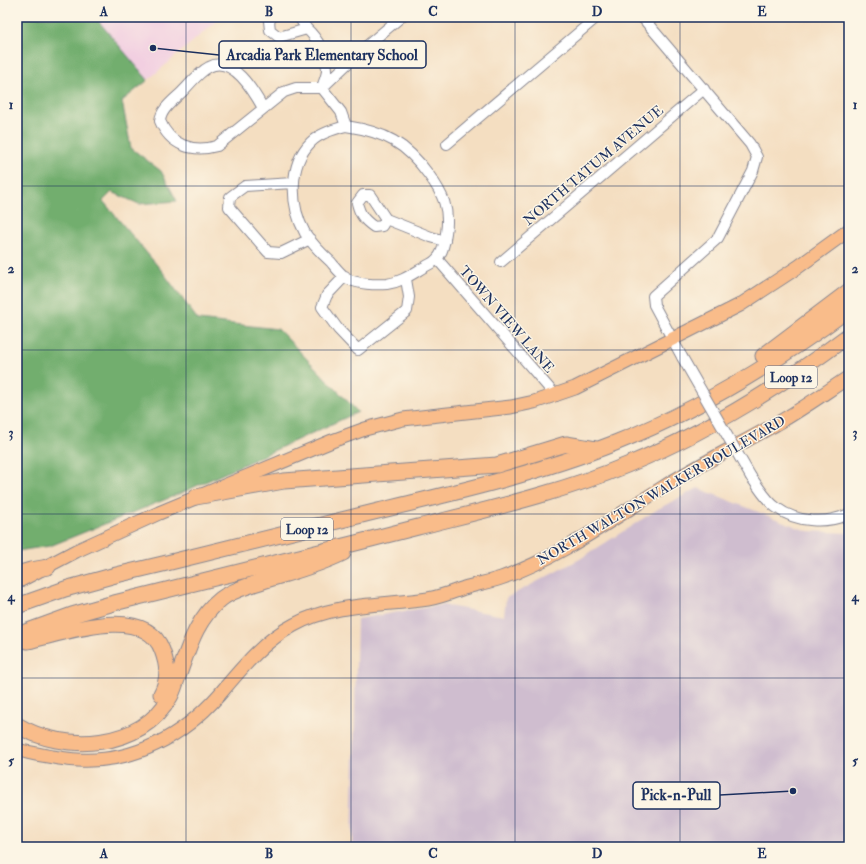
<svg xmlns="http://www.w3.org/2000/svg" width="866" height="864" font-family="'IM FELL Double Pica',serif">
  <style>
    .built { fill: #f2cfe1 }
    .industrial { fill: #cfbdcf }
    .forest { fill: #72ae6e; stroke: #466e66 }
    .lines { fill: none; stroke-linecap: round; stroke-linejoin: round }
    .minor-casing { stroke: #888690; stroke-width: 12 }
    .major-casing { stroke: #888690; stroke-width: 15 }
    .highway-casing { stroke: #888690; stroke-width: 17 }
    .minor { stroke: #fff; stroke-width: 10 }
    .major { stroke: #f9bc8a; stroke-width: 13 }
    .highway { stroke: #f9bc8a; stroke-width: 15 }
    .minor-bridge-casing { stroke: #888690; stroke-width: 12; stroke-linecap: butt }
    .minor-bridge { stroke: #fff; stroke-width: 10 }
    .grid { fill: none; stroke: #1b2f5e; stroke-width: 1; stroke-opacity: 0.55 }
    .labels { text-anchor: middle; stroke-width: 3; stroke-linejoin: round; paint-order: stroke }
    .shield { fill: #fcf5e5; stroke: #5e6a86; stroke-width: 1 }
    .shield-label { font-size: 13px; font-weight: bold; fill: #1b2f5e }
    .street-label { font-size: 14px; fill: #1b2f5e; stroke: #fcf5e5 }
    .leader { fill: none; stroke: #1b2f5e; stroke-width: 1.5 }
    .callout-dot { fill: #1b2f5e; stroke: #fcf5e5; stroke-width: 1.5 }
    .callout { fill: #fcf5e5; stroke: #1b2f5e; stroke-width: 1.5 }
    .callout-label { font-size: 15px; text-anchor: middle; font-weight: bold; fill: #1b2f5e }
    .neatline { fill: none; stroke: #1b2f5e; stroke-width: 1.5 }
    .grid-label { font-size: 13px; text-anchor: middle; font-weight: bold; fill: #1b2f5e }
  </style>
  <rect width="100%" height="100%" fill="#fcf5e5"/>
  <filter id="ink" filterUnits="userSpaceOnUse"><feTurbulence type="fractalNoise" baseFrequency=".025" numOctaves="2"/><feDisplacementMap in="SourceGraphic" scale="8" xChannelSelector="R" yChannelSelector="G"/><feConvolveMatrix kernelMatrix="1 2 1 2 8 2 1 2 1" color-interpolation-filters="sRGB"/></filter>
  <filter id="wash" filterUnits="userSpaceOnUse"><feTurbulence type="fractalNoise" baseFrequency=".012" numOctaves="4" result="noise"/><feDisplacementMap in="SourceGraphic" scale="16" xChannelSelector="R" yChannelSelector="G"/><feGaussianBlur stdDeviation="0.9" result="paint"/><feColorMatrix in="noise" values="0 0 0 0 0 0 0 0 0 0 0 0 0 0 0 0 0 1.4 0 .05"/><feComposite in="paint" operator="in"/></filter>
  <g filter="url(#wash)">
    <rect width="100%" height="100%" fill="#f4dec1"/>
    <path class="built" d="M95,17H221L148,80Z"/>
    <path class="industrial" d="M698,488L807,531L849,533V847H352L357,619L442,605L504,616L506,598L580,559L658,509Z"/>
    <path class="forest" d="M17,17H95L148,80L122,101L131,148L161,171L177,201L139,204L112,192L103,201L162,271L198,320L278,329L358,412L179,494L50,546L17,551Z"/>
  </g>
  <g filter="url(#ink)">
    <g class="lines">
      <defs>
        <path id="minor" d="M272,17L269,21L270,30L279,37L307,29L299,17
          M642,17L750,144L757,157L753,171L718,238L653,296L654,305L682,357
          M307,29C317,38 327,55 327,70C327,76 323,83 322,88L341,112L346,126
          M263,108C254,92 232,54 209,67C199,72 190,84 182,92C174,100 161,109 160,121C170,145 192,153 217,146L284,92L296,88H322L363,49L401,17
          M346,126C385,132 406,143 429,175C443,194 450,209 446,233C444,246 442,258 430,264C416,271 403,282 387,284C375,285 358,284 348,279C341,275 336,268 331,262C321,253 312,244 305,233C290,206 288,165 311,142C320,133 334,129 346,126Z
          M447,144L597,17
          M293,183L245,186L230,197L229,207L268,252L281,253L310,239
          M386,219L382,226L374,227C364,220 360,215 357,203L363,195H370L386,219L431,237L445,241
          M438,260L556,396
          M501,262L704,89
          M345,276L327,295L322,307L338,329L358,350L407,311L409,297L406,279
          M751,477C759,487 766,501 777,508C797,523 827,524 849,514"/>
        <path id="major" d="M17,582L76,551L159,513L332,441L365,429L403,419L511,407L534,402L575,388L740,305L798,267L849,230
          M17,750C37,754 57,759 78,760C134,763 183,736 219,695C241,669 263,641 294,625C337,602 382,606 428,599C440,597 453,592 464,588C477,584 489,582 501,578C560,557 609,521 662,488C697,466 733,448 769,428C797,413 823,394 849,377"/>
        <path id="highway" d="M763,356L849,291
          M196,497L284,481L497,465L566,444L596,449
          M17,574L31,570L48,567
          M17,606L65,589L112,576C201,555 290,533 378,511C458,492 539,473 615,443C699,410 777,362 849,309
          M17,635L72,615L114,603C216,578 317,553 418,527C489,509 560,493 627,465C707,432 780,387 849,335
          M18,638L28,641C64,633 145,603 162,650C168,666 169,679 161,694
          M17,725C64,754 142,749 170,697C174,690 176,681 179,674C189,646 197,618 221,599C231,591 243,588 254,584C284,574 315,567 343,553"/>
      </defs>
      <use href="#minor" class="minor-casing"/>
      <use href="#major" class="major-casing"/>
      <use href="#highway" class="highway-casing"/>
      <use href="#minor" class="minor"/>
      <use href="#major" class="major"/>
      <use href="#highway" class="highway"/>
      <defs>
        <path id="minor-bridge" d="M682,357L751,477"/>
      </defs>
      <use href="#minor-bridge" class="minor-bridge-casing"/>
      <use href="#minor-bridge" class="minor-bridge"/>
    </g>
  </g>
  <path class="grid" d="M186,17V847M351,17V847M515,17V847M680,17V847M17,186H849M17,350H849M17,514H849M17,678H849"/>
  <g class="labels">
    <g class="shield">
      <rect x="765" y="366" width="52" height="22" rx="3"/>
      <rect x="281" y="518" width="52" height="22" rx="3"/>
    </g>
    <g class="shield-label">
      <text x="791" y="382">Loop 12</text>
      <text x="307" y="534">Loop 12</text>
    </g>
    <g class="street-label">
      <text transform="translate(593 165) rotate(-40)" y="5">NORTH TATUM AVENUE</text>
      <text transform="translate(507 319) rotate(49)" y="5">TOWN VIEW LANE</text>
      <text transform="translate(661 490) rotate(-30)" y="5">NORTH WALTON WALKER BOULEVARD</text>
    </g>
  </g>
  <path class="leader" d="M153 48L219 55M793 791L720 795"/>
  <g class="callout-dot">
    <circle cx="153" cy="48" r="4"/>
    <circle cx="793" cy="791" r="4"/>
  </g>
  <g class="callout">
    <rect x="219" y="41" width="207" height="27" rx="4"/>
    <rect x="633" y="782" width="87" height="27" rx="4"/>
  </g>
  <g class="callout-label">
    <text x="322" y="60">Arcadia Park Elementary School</text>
    <text x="676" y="800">Pick-n-Pull</text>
  </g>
  <rect width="866" height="864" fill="none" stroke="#fcf5e5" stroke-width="44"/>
  <rect x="22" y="22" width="822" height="820" class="neatline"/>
  <g class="grid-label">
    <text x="104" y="16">A</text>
    <text x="269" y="16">B</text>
    <text x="433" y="16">C</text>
    <text x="597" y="16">D</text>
    <text x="762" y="16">E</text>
    <text x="11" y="109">1</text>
    <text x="855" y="109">1</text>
    <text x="11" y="273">2</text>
    <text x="855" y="273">2</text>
    <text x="11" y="437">3</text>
    <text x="855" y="437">3</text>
    <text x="11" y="601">4</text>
    <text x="855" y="601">4</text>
    <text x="11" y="765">5</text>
    <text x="855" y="765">5</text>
    <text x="104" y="858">A</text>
    <text x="269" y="858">B</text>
    <text x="433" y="858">C</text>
    <text x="597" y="858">D</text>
    <text x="762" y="858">E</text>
  </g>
</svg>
